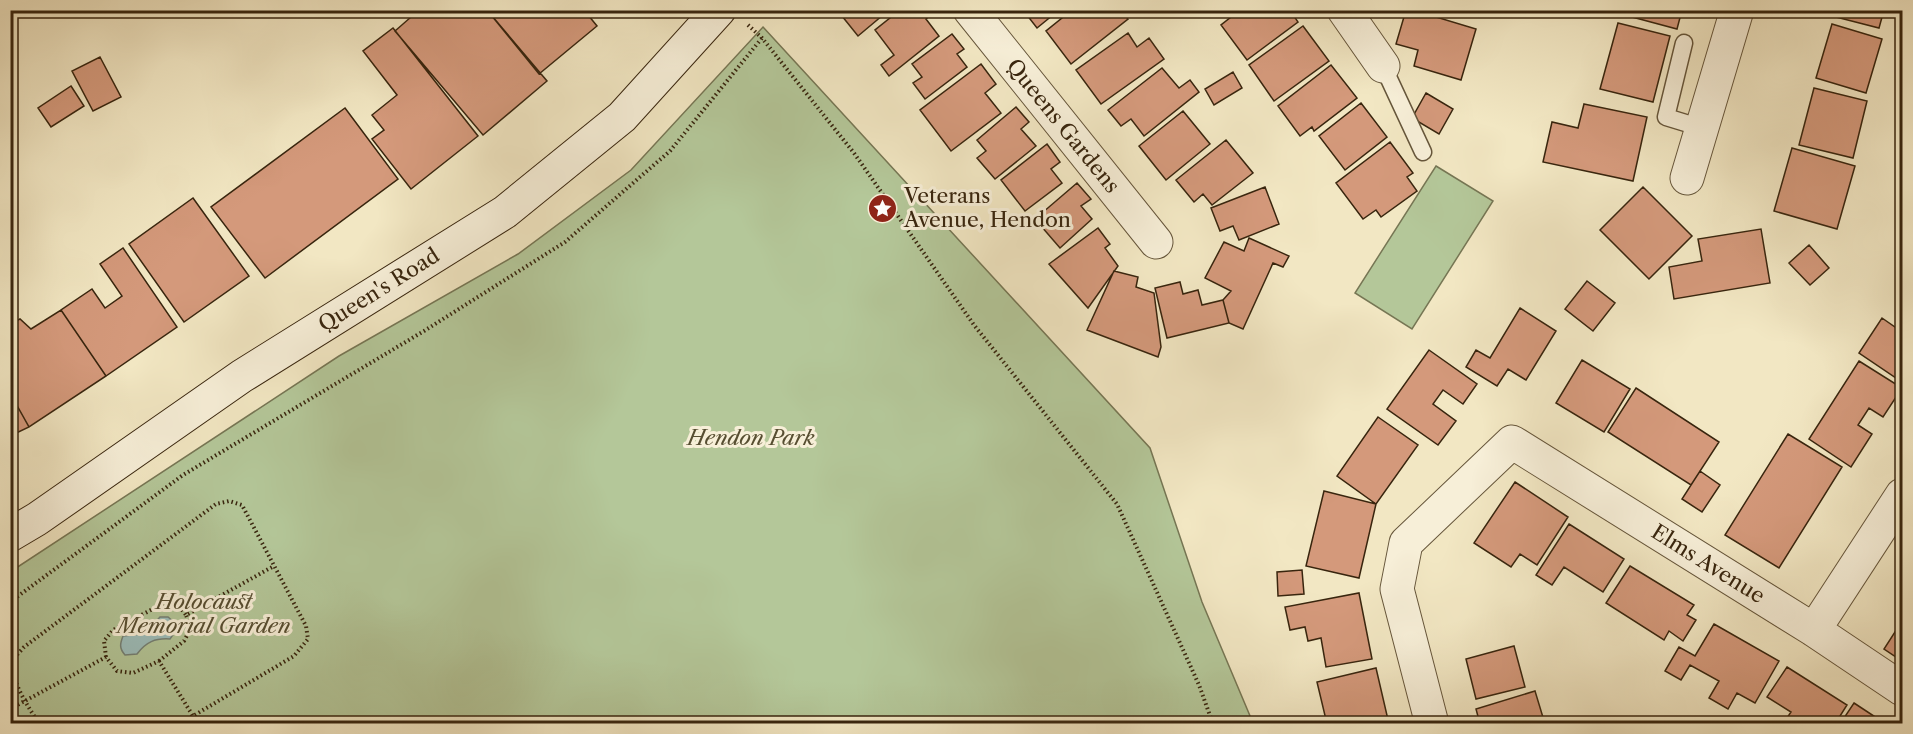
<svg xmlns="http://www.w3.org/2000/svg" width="1913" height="734" font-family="'Libre Caslon Text',serif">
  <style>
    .green { fill: #b4c799; stroke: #767654; stroke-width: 1.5 }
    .water { fill: #9dbebb; stroke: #758176; stroke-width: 1.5 }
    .building { fill: #d4997b; stroke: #38250e; stroke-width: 1.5 }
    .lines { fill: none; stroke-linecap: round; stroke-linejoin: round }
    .service-casing { stroke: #66563b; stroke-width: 19 }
    .minor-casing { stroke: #66563b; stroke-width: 35 }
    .secondary-casing { stroke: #38250e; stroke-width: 35 }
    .path { stroke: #38250e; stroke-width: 4; stroke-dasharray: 1.5 3; stroke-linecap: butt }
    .service { stroke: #f7efd8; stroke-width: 16 }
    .minor { stroke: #f7efd8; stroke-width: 33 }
    .secondary { stroke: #f7efd8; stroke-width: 33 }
    .labels { text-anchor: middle; stroke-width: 6; stroke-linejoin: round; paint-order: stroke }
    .street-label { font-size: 21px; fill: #38250e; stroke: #f7efd8 }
    .poi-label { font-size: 21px; fill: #38250e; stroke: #f7efd8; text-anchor: start }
    .park-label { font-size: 21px; font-style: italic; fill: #574e31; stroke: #f7efd8 }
  </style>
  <rect width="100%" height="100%" fill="#f2e7c3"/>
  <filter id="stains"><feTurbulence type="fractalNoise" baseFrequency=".00333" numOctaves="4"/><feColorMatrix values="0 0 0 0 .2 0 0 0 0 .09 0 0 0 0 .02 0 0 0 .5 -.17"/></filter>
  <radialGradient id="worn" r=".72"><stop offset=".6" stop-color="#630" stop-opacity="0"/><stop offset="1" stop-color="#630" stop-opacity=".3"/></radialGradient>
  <path class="green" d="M763,27L1150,448L1202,602L1253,723H11L10,572L339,356L518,254L631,170Z
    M1436,166L1493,201L1412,329L1355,293Z"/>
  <path class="water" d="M160,617H168L175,623V632L170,639C155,638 146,642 137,654L125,655C119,648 120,644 123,636L141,634L150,628Z"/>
  <path class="building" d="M405,10H487L547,81L483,135L395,31L411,17Z
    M487,10H584L597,26L539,74Z
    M849,10H889L858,36L842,16Z
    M900,10H931L933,13L926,19L939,36L889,76L881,65L894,55L875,30Z
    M1023,10H1059L1037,28Z
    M1072,10H1121L1128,19L1071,64L1046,31Z
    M1240,10H1290L1298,22L1247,60L1221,25Z
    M1406,10H1437L1436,17L1476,29L1461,80L1414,66L1418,50L1396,44Z
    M1618,10H1682L1677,29L1617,13Z
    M1829,10H1884L1879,28L1828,15Z
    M1618,23L1670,36L1653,102L1600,89Z
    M1832,24L1882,39L1866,93L1816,78Z
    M1303,26L1329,61L1274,101L1249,65Z
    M393,28L478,136L411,189L372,139L384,130L372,115L397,95L363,51Z
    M1128,33L1137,47L1149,38L1164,59L1101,104L1076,70Z
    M952,34L964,49L957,54L967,67L925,99L913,83L922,77L912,64Z
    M100,57L121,97L93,111L72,71Z
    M981,64L996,84L985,93L1001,113L951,151L920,110Z
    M1331,65L1357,98L1314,131L1312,127L1300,136L1278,106Z
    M1162,68L1179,88L1190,80L1199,92L1144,136L1131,119L1121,126L1108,110Z
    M1233,72L1242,88L1214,105L1205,89Z
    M71,86L84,106L51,127L38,108Z
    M1814,88L1867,101L1853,158L1799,145Z
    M1426,93L1453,109L1439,134L1412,118Z
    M1361,103L1387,137L1345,170L1319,136Z
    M1584,104L1647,117L1633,181L1543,162L1552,122L1578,128Z
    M1016,107L1029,122L1021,129L1036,146L995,179L977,158L986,151L977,140Z
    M345,108L398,179L265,278L211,207Z
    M1183,111L1210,144L1166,180L1139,146Z
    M1226,140L1253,173L1212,205L1203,194L1194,202L1176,180Z
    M1390,142L1413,173L1407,177L1417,191L1381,217L1376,210L1363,219L1336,183Z
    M1047,144L1060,162L1051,169L1062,183L1025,211L1001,180Z
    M1792,148L1855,166L1837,229L1774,211Z
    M1077,183L1091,199L1081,206L1092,219L1060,248L1035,219Z
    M1265,187L1279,224L1239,240L1233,226L1220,231L1211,208Z
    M1643,187L1692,236L1649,279L1600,230Z
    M193,198L249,276L184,322L129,244Z
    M1098,228L1110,244L1105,248L1118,266L1088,308L1049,264Z
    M1761,229L1770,283L1674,299L1669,267L1702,261L1698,239Z
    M1249,238L1289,256L1283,267L1273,263L1243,329L1229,323L1223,300L1231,291L1205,278L1224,242L1244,251Z
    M1809,245L1829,268L1810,285L1789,263Z
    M123,248L177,327L106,376L61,310L92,289L105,308L122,296L100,264Z
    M1114,271L1138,277L1136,287L1154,293L1161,347L1158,357L1087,330Z
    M1587,281L1615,303L1593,331L1565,309Z
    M1180,282L1183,294L1198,290L1202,305L1223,300L1229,323L1167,338L1155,288Z
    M1520,308L1556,331L1526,380L1508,369L1497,386L1466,367L1476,350L1490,358Z
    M61,310L106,376L29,427L10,393V324L20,319L31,329Z
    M1882,318L1902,332V382L1859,353Z
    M1429,350L1477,384L1463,404L1443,390L1433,404L1456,421L1438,445L1387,409Z
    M1582,360L1630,389L1604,432L1556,403Z
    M1859,361L1902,388L1883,417L1869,408L1858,425L1872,434L1851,467L1809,439Z
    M1636,388L1719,442L1691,485L1608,432Z
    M10,393L29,427L10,436Z
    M1378,417L1418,445L1376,504L1337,476Z
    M1788,434L1842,467L1779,568L1725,535Z
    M1700,471L1720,485L1702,512L1682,499Z
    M1515,482L1568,517L1537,565L1520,554L1511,567L1474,543Z
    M1324,491L1376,504L1359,578L1306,566Z
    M1569,524L1624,559L1603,592L1564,567L1552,585L1536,575Z
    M1630,566L1694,605L1687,615L1696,620L1683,641L1669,631L1664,640L1606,603Z
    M1302,570L1304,594L1278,596L1277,572Z
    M1359,593L1372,659L1326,667L1321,638L1308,641L1305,627L1290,630L1285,607Z
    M1902,621V661L1884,649Z
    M1714,624L1779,661L1755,703L1737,693L1728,709L1709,698L1719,681L1690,665L1681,680L1665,671L1679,647L1695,656Z
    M1514,646L1525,687L1476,699L1466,659Z
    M1787,667L1847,705L1835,724H1783L1791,712L1767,697Z
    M1376,668L1389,724H1327L1317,682Z
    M1535,691L1545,724H1480L1476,709Z
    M1854,703L1886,724H1840Z"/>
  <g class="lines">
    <defs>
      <path id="service" d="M1684,43L1666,117L1702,128
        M1383,66L1423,152"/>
      <path id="minor" d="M970,10L1156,242
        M1344,10L1383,66
        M1687,178L1737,10
        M1814,630L1902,495
        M1432,724L1397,589L1406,543L1512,442L1814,630L1902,689"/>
      <path id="secondary" d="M10,535L37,519L242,376L505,212L622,117L719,10"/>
    </defs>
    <use href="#service" class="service-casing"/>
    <use href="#minor" class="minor-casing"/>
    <use href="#secondary" class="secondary-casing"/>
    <path class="path" d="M748,25L762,38L854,153L974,325L1117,504L1199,685L1213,724
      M10,602L183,475L424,331L565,242L670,151L762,38
      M106,657L104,641L113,630L164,603L180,607L186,615
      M159,661L184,641L191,628L186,615L274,566
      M10,709L106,657L117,671L133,673L159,661L193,716L294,656L308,639L306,626L242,505L229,501L216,504L24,647C21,651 17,654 15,658C7,678 29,707 39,724
      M179,724L193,716"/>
    <use href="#service" class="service"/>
    <use href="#minor" class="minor"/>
    <use href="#secondary" class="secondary"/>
  </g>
  <defs>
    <symbol id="sight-disc" viewBox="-11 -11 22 22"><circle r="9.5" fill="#8f2418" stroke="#f7efd8"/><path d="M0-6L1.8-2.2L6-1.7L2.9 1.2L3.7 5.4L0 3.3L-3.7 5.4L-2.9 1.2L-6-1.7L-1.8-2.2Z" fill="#fff"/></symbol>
  </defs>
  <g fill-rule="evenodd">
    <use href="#sight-disc" x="866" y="192" width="33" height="33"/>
  </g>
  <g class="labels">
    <g class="street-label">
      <text transform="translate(1063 126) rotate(51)" y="7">Queens Gardens</text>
      <text transform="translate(379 290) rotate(-32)" y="7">Queen's Road</text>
      <text transform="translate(1708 564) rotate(32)" y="7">Elms Avenue</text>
    </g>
    <g class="poi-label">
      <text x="904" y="203">Veterans<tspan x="904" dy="24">Avenue, Hendon</tspan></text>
    </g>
    <g class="park-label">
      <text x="751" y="445">Hendon Park</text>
      <text x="204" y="609">Holocaust<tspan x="204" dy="24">Memorial Garden</tspan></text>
    </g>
  </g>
  <rect width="1913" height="734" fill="none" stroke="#f2e7c3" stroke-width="36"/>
  <rect x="12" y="12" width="1889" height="710" fill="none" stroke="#38250e" stroke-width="3"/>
  <rect x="18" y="18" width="1877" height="698" fill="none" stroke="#38250e" stroke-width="1.5"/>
  <rect width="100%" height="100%" filter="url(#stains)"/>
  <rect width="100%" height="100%" fill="url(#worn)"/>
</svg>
